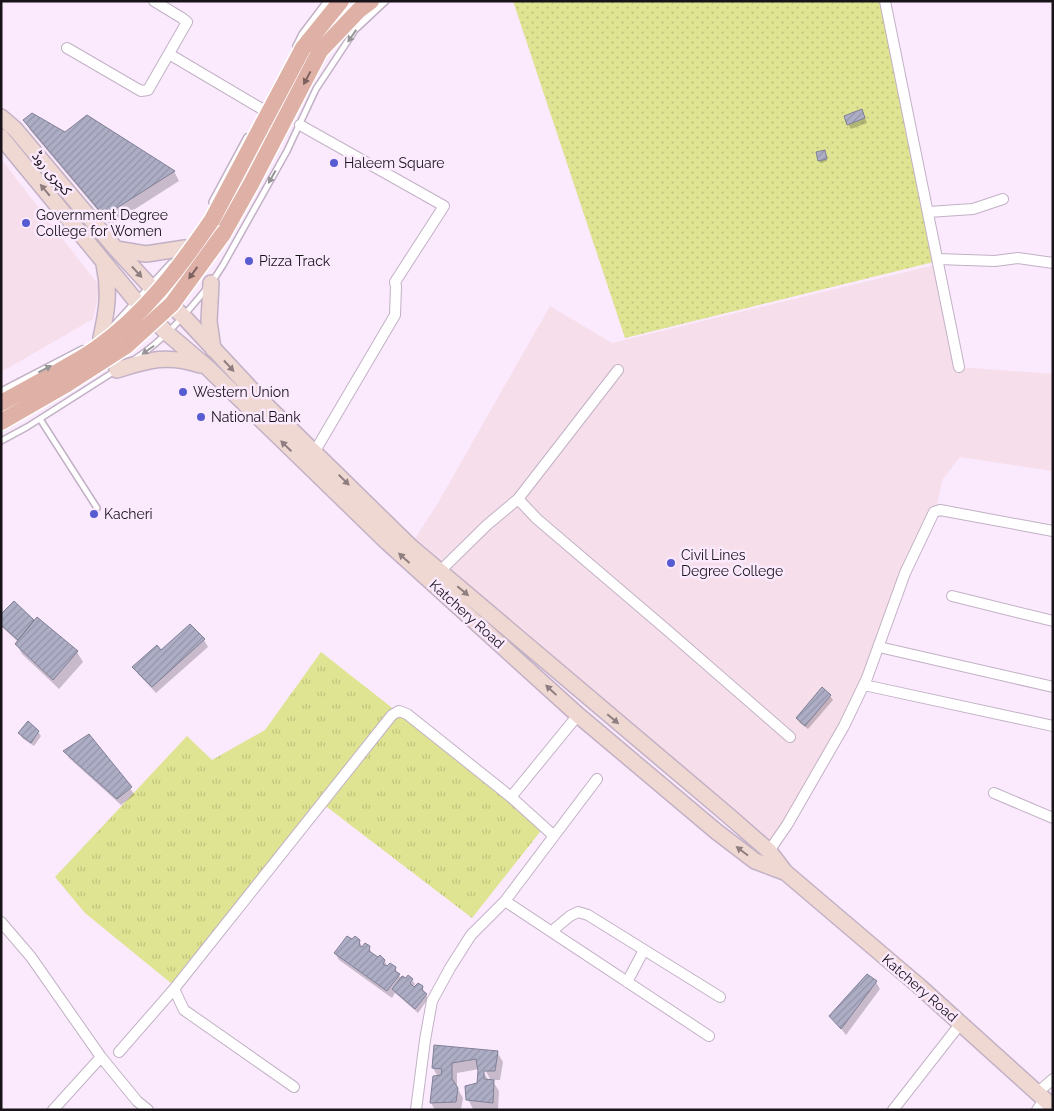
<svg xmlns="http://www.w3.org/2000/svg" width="1054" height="1111" font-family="Raleway,'Noto Sans Arabic',sans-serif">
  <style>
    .education { fill: #f6deea }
    .grass { fill: url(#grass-tufts) }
    .park { fill: url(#park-dots) }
    .shadow { fill: #0003; fill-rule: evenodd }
    .building { fill: url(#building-hatch); stroke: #808097 }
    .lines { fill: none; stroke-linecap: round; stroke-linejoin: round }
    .lane-casing { stroke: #c2b1c5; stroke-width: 8 }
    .street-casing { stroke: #c2b1c5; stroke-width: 12 }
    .secondary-casing { stroke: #c2b1c5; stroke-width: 18 }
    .primary-casing { stroke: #fff; stroke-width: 19 }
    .lane { stroke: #fff; stroke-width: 5 }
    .street { stroke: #fff; stroke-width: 10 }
    .secondary { stroke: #efd7d2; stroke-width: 15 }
    .primary { stroke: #dfb0a6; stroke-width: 16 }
    .primary-bridge-casing { stroke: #fff; stroke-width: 19; stroke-linecap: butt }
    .primary-bridge { stroke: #dfb0a6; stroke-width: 16 }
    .oneway { fill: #979498 }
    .oneway2 { fill: #7c6160 }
    .oneway3 { fill: #8e7e7f }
    .poi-dot { fill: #575cd3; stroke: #fbe9fe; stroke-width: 2 }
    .labels { text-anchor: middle; stroke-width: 5; stroke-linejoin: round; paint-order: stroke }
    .poi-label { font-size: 14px; fill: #181219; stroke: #fbe9fe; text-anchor: start }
    .street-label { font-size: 14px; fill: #181219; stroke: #fbe9fe }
  </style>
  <defs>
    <pattern id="grass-tufts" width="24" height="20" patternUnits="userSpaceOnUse" patternTransform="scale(1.25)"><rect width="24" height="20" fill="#dfe492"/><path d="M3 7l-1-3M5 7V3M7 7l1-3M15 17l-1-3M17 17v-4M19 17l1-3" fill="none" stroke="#bfc37d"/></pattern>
    <pattern id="park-dots" width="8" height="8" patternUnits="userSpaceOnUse" patternTransform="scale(1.25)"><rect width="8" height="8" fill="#dfe492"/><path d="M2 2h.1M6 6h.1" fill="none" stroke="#bfc37d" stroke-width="1.8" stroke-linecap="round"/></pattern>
    <pattern id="building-hatch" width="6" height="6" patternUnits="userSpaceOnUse" patternTransform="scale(1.25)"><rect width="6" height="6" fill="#adadc5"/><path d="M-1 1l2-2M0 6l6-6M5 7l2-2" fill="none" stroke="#9494a9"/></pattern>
  </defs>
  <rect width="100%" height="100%" fill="#fbe9fe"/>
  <path class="education" d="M1,159L100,287L93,319L1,372Z
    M939,264L959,367L1053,374V471L960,457L942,480L936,510L867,678L769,851L410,546L438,503L550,306L612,343Z"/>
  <path class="grass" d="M321,652L544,827L472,918L319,801L172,984L85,913L55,877L187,736L212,760L265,730Z"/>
  <path class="park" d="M513,1H883L942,260L625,338Z"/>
  <path class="shadow" d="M864,115L867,123L851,129L848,124Z
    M25,120L174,171L179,181L110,225L30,130Z
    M817,153L825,154L827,161L820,163Z
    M1,616L33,620L77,652L83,662L59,689L22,654L17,645L18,642L1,626Z
    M204,640L208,647L156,693L138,674L134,667L161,651Z
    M830,696L833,700L808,729L800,723L797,718Z
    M38,732L41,736L34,746L22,738L20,733Z
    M89,735L135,795L121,805L69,758L65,751Z
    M359,941L363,948L369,947L373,956L384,960L388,967L395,968L401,979L406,980L409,977L412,980L415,984L411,990L422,987L428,999L418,1013L395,993L392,998L339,960L335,953Z
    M876,982L880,989L846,1035L831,1016Z
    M435,1046L497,1052L503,1062L500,1080H492L499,1091L498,1110L473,1109L468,1099L478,1084L479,1069L457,1073V1088L463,1098L461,1110H435L431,1103L438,1077L433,1068ZM482,1064L491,1081H489L480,1066Z"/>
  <path class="building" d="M862,109L865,118L847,125L844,116Z
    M32,113L65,132L87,115L175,171L104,216L23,120Z
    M825,150L827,159L818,161L816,152Z
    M14,601L34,620L18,640L1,625V614Z
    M37,617L78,651L53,680L15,644Z
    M190,624L205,639L152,687L132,667L157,645L161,650Z
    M822,687L831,695L805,726L796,718Z
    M28,721L39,731L31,743L18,733Z
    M89,734L132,787L117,799L63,751Z
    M347,936L352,939L355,936L360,940L359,945L362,947L365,943L370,946L369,951L378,957L380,955L385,960L383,964L387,966L390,963L396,967L395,971L400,974L387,991L334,953Z
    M867,974L877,981L841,1029L829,1016Z
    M408,975L413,979L410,983L414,987L418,983L423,986L422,990L427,994L415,1009L392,989L402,976L406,978Z
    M434,1045L498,1051L495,1071H484V1079L494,1080L493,1103L466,1100L465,1086L477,1083L478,1071L476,1059L452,1063V1079L458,1088L456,1102L430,1103L433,1076L441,1075L442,1069L432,1068Z"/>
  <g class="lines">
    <defs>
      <path id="lane" d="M296,46L302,34L327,1
        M212,202L247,137
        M212,282L223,265L287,151L316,89L355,30L386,1
        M113,326L171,263
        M135,359C164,340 185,315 207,288
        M1,391L82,349
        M40,419L97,508
        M1,441L27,427L115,371"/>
      <path id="street" d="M885,1L959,367
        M67,48L141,91L148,90L187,22L182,18L154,1
        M169,54L262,109
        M300,125L444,206L395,282L396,286L395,315L315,451
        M928,212L973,209L1003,199
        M938,259L995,261L1018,258L1053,263
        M518,499L537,519L667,630L790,737
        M436,575L487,525L518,499L618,370
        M952,596L1053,621
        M879,647L1053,687
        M864,685L1053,726
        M994,793L1053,818
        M511,797L578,715
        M769,851L787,825L844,726L867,678L905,573L934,512L940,510L1053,531
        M505,901L709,1036
        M1,922L31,957L101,1057L137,1101L148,1110
        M552,931L570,916L578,912L588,915L720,997
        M627,982L644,950
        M174,989L184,1010L294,1087
        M119,1052L174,989L392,715L399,711L407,714L511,797L553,835
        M1037,1093L1053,1079
        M53,1110L101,1057
        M416,1110L425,1040L432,1001L450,968L471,935L505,901L597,779
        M893,1110L961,1023
        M1037,1110L1045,1099"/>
      <path id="secondary" d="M1,117L15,129L116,249L151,287L184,317L266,405L410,546L729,816L769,851L785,872L919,986L1053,1107
        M1,137L136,301L167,333L207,367L387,542L578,715L717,832L755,861L784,872
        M116,249L146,254L185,248
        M211,283L209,321L213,349
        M101,338C107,310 110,292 104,264
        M117,370C149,360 167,354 200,365"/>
      <path id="primary" d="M212,220L303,48L341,1
        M223,234L251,184L320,51L359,10L371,1
        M1,403L61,370
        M1,422L67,384"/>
    </defs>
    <use href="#lane" class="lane-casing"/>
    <use href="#street" class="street-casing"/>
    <use href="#secondary" class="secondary-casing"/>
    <use href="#primary" class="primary-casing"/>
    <use href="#lane" class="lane"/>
    <use href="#street" class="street"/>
    <use href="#secondary" class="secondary"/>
    <use href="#primary" class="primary"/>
    <defs>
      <path id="primary-bridge" d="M61,370C73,363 86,356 97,348C145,314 179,268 212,220
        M67,384L126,346L172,304L223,234"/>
    </defs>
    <use href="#primary-bridge" class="primary-bridge-casing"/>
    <use href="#primary-bridge" class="primary-bridge"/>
  </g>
  <defs><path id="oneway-solid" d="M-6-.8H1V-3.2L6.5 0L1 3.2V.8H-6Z" transform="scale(1.25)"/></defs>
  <g class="oneway">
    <use href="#oneway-solid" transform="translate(352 36) rotate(125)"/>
    <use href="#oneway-solid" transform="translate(272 177) rotate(119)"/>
    <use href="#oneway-solid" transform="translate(148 350) rotate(145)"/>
    <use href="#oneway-solid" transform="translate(45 369) rotate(-27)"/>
  </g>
  <g class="oneway2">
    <use href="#oneway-solid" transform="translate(307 78) rotate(118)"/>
    <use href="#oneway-solid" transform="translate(193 273) rotate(126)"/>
  </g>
  <g class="oneway3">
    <use href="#oneway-solid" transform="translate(45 190) rotate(-130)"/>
    <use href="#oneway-solid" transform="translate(137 272) rotate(47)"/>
    <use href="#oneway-solid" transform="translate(229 366) rotate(47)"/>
    <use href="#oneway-solid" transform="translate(286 446) rotate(-136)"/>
    <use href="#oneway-solid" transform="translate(344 480) rotate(45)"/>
    <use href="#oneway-solid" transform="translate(404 558) rotate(-138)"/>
    <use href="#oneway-solid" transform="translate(463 591) rotate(40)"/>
    <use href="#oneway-solid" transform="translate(551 690) rotate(-137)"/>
    <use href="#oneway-solid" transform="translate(613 719) rotate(40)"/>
    <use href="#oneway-solid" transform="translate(742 851) rotate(-143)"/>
  </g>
  <g class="poi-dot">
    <circle cx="334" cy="163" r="5"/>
    <circle cx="26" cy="223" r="5"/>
    <circle cx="249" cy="261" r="5"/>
    <circle cx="183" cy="392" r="5"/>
    <circle cx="201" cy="417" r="5"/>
    <circle cx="94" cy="514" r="5"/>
    <circle cx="671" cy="563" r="5"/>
  </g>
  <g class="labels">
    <g class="poi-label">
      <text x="344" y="168">Haleem Square</text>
      <text x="36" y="220">Government Degree<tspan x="36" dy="16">College for Women</tspan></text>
      <text x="259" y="266">Pizza Track</text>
      <text x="193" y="397">Western Union</text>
      <text x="211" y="422">National Bank</text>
      <text x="104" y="519">Kacheri</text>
      <text x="681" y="560">Civil Lines<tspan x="681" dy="16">Degree College</tspan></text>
    </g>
    <g class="street-label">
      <text transform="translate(52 173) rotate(50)" y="5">کچری روڈ</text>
      <text transform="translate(467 614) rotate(42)" y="5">Katchery Road</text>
      <text transform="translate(920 988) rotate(41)" y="5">Katchery Road</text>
    </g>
  </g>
  <rect width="1054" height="1111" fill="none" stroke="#181219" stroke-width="5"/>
</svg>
